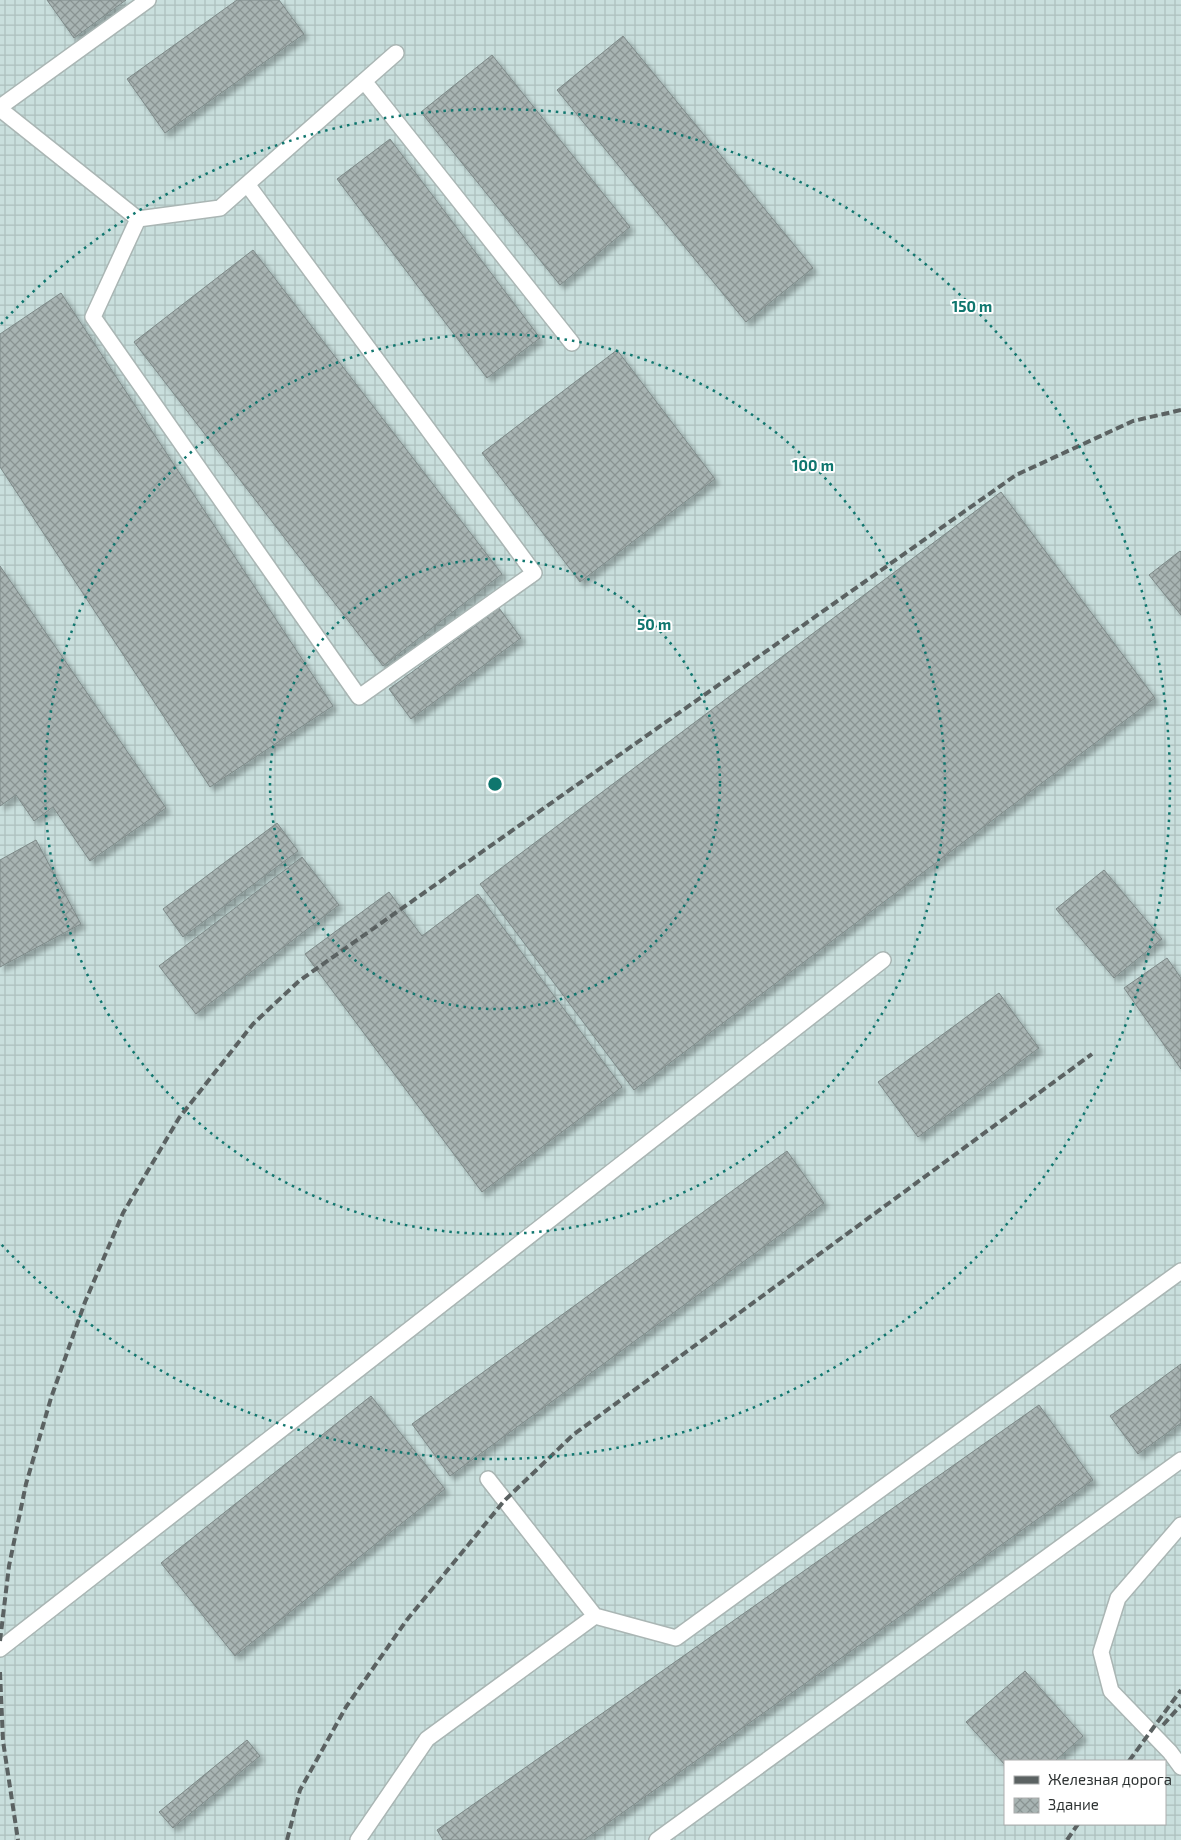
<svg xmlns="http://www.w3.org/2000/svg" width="1181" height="1840" font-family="'Exo 2',sans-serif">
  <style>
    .industrial { fill: url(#industrial-grid); fill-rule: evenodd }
    .building { fill: url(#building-cross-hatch); stroke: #7e8a89; filter: url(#shadow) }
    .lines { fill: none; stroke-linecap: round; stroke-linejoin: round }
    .service-casing { stroke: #aab6b4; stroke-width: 18 }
    .service { stroke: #fff; stroke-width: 15 }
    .rail { stroke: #5b6262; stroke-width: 4; stroke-dasharray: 8 4; stroke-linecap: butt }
    .ring { fill: none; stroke: #0f766e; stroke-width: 2.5; stroke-dasharray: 2.5 5 }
    .centre { fill: #0f766e; stroke: #fff; stroke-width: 2.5 }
    .ring-label { font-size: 15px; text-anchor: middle; font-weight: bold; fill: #0f766e; stroke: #fff; stroke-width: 4; stroke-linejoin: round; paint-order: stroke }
  </style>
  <defs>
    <pattern id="industrial-grid" width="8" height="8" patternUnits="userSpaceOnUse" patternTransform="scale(1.25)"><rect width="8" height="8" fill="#c9dfdd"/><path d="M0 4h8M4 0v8" fill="none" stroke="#adc0be"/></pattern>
    <pattern id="building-cross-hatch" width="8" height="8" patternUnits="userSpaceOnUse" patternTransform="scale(1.25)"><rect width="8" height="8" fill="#a8b4b3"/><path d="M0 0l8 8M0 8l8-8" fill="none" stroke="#899392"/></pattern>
    <filter id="shadow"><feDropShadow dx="4.5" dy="4.5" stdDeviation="2.5" flood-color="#0004"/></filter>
  </defs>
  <rect width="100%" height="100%" fill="#dce8e7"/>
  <path class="industrial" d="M0,0H1181V1840H0ZM1005,1761H1165V1824H1005Z"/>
  <path class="building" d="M47,0H126L74,38Z
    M237,0H279L304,34L165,133L127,79Z
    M623,36L813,268L746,322L557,90Z
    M492,55L630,227L560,285L421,112Z
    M390,139L540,338L487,378L337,179Z
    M253,250L502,574L383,666L134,342Z
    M61,293L333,706L210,787L0,467V334Z
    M617,350L715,479L580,582L482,453Z
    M1001,492L1155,698L634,1090L480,884Z
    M1180,551L1181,552V615L1149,575Z
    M0,566L166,808L90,861L53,807L34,821L16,795L0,806Z
    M499,608L521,638L411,719L389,689Z
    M277,823L298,851L183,937L163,909Z
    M36,840L81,924L0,967V860Z
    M302,857L339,905L196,1014L159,966Z
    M1104,870L1162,939L1114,978L1056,909Z
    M389,892L422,936L478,894L622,1087L482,1192L305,954Z
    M1167,958L1181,978V1069L1124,988Z
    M999,993L1039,1048L918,1137L878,1082Z
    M787,1151L824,1203L450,1476L412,1424Z
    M1181,1364V1423L1138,1454L1110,1416Z
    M371,1396L445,1489L235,1656L161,1563Z
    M1039,1405L1093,1480L584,1840H443L437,1830Z
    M1025,1671L1083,1736L1055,1761H1005V1765L966,1722Z
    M247,1740L260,1756L173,1828L159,1812Z"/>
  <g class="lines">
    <defs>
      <path id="service" d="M364,81L572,343
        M0,107L148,0
        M0,109L138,219L220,208L396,53
        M138,219L93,317L359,697L534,573L247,184
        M488,1479L595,1616L676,1638L1181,1271
        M1181,1525L1118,1598L1101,1652L1111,1691L1170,1752L1181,1767
        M0,1649L883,960
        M358,1840L427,1739L595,1616
        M657,1840L1181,1460"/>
    </defs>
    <use href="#service" class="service-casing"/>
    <use href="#service" class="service"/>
    <path class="rail" d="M0,1641L9,1566L26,1484L51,1398L85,1302L123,1213L179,1118L253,1024L299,981L1016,475L1133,421L1181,410
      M0,1672L3,1741L18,1840
      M1163,1725L1181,1705
      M1129,1761L1181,1690
      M287,1840L300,1790L346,1707L406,1621L504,1501L573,1435L1092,1054
      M1067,1840L1078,1824"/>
  </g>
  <g class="ring">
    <circle cx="495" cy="784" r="225"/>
    <circle cx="495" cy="784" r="450"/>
    <path d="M1 324A675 675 0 1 1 1 1244"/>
  </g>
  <circle cx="495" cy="784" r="8" class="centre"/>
  <g class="ring-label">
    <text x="972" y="312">150 m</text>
    <text x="813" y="471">100 m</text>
    <text x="654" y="630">50 m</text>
  </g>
  <rect x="1004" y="1760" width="162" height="65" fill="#ffffff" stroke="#acaeae"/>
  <rect x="1014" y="1776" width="25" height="8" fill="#5b6262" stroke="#acaeae"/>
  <text x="1048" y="1785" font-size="15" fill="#2f3434">Железная дорога</text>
  <rect x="1014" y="1798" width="25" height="15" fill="url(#building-cross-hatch)" stroke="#acaeae"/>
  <text x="1048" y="1810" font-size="15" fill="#2f3434">Здание</text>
</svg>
